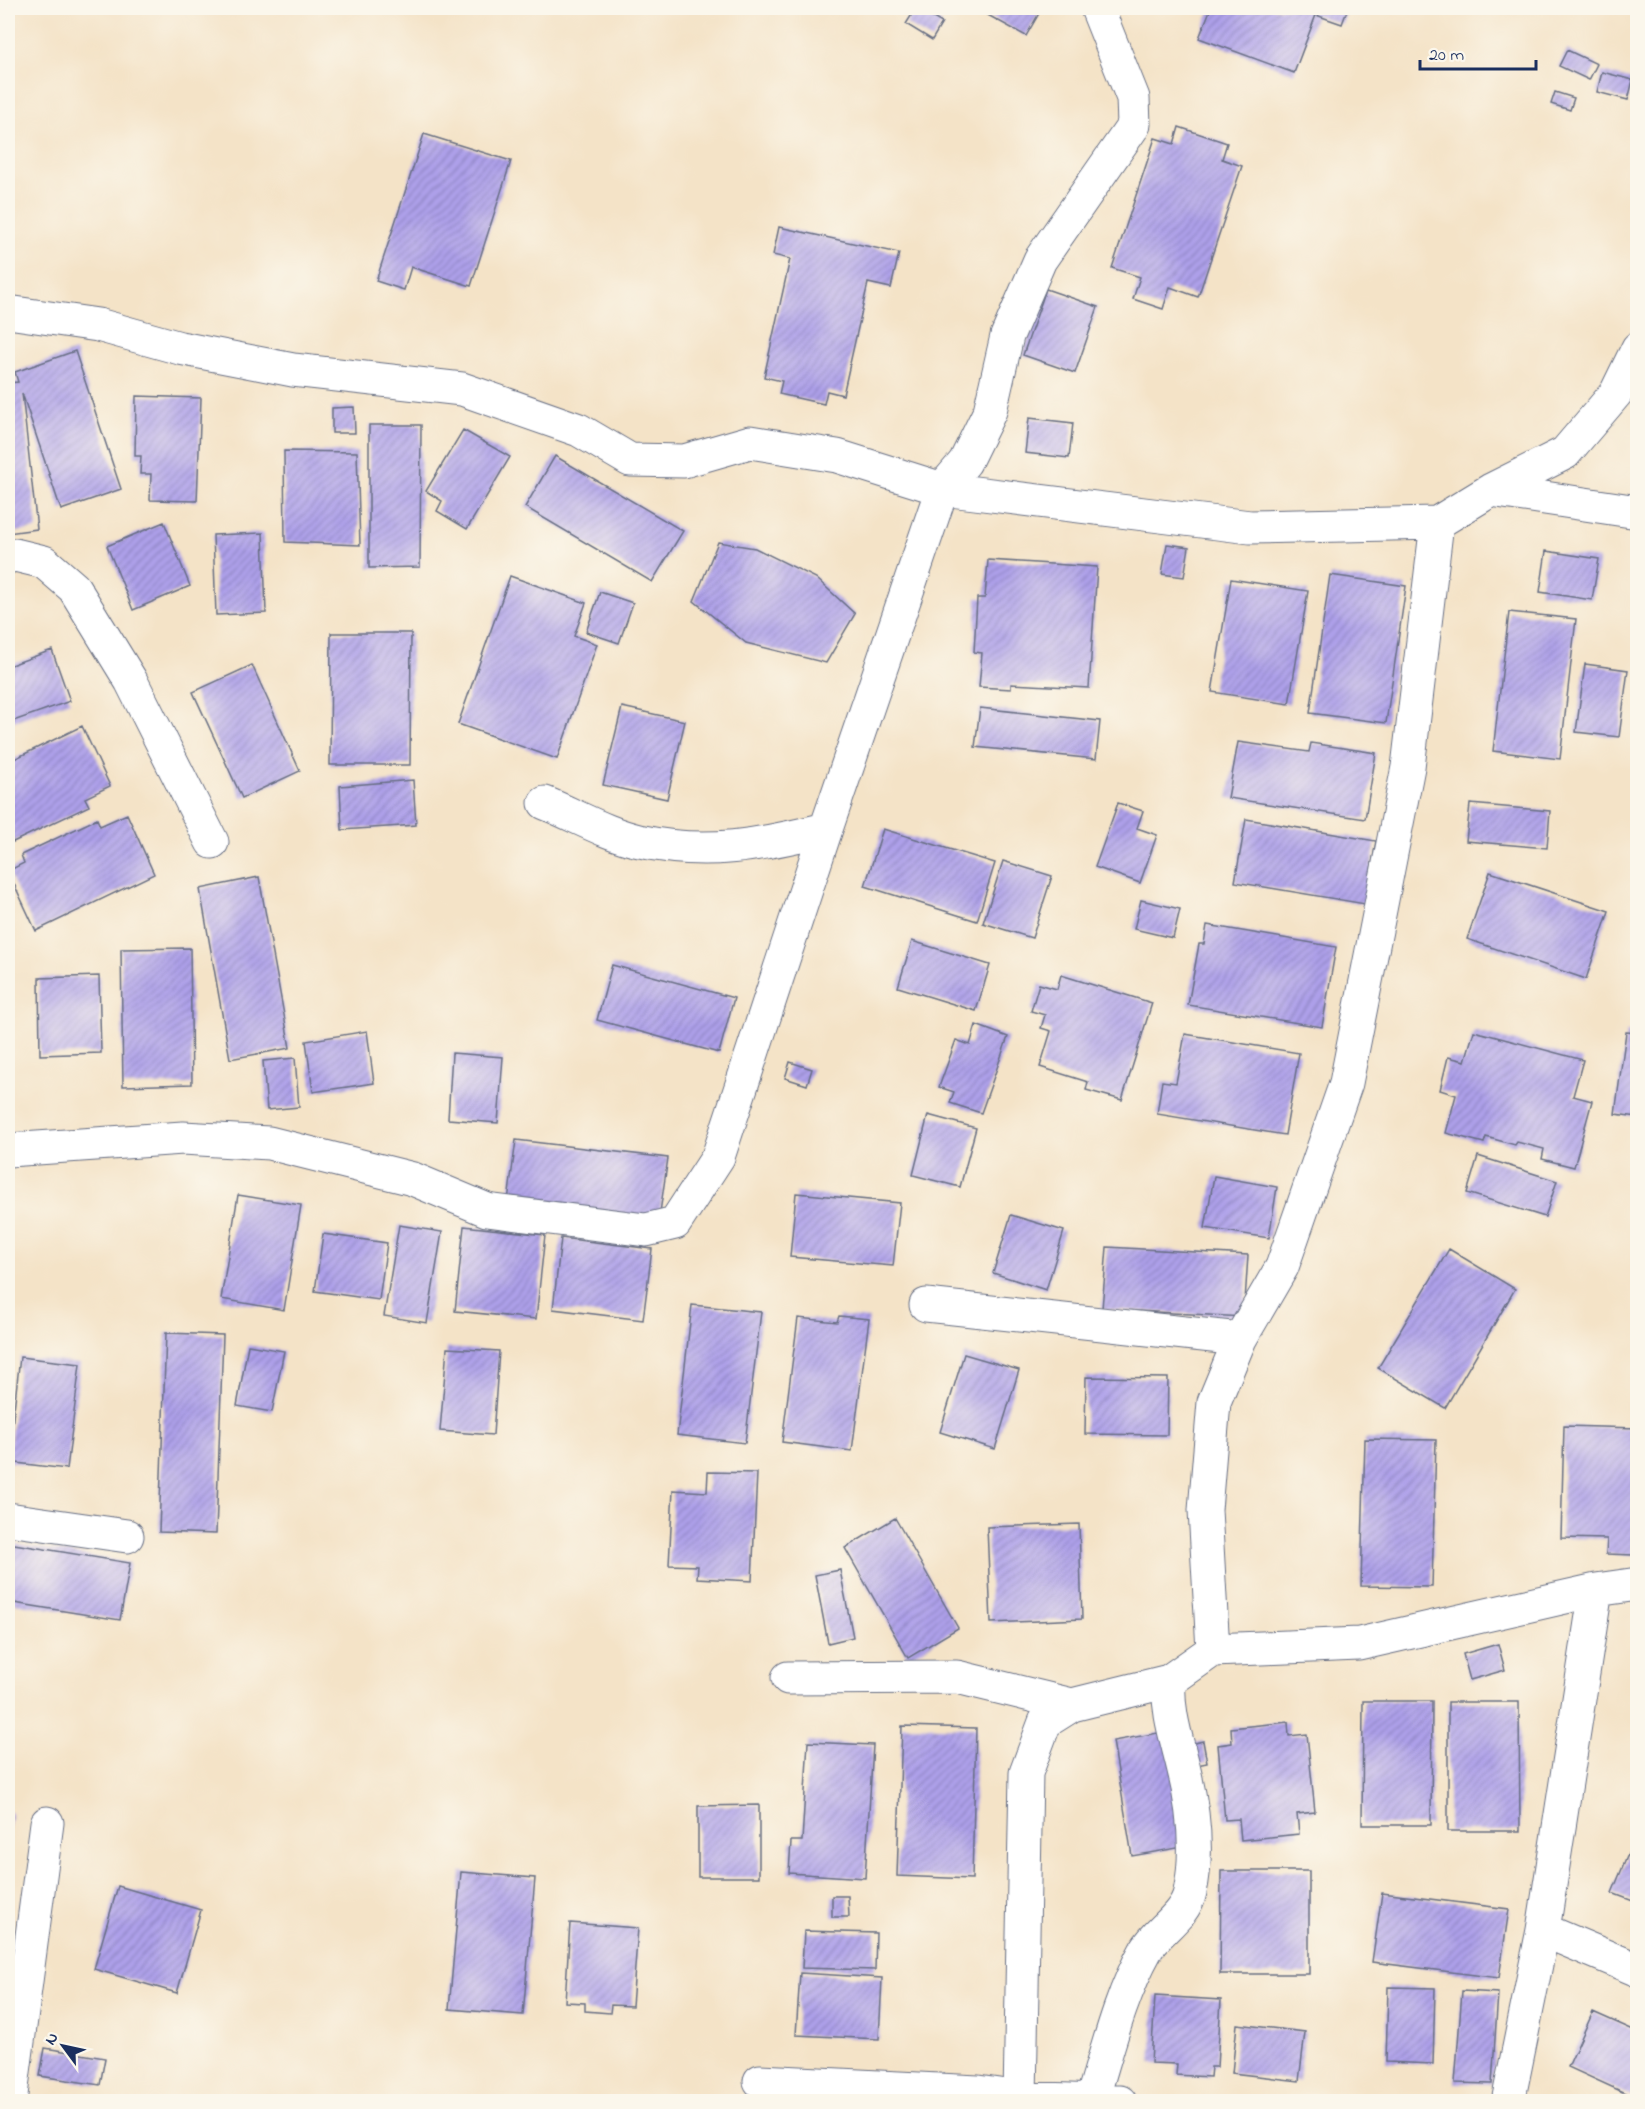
<svg xmlns="http://www.w3.org/2000/svg" width="1645" height="2109" font-family="'Indie Flower',sans-serif">
  <style>
    .building { fill: url(#building-hatch) }
    .lines { fill: none; stroke-linecap: round; stroke-linejoin: round }
    .minor-casing { stroke: #676e83; stroke-width: 35 }
    .minor { stroke: #fff; stroke-width: 33 }
  </style>
  <defs>
    <pattern id="building-hatch" width="6" height="6" patternUnits="userSpaceOnUse" patternTransform="scale(1.5)"><rect width="6" height="6" fill="#aea0ea"/><path d="M-1 1l2-2M0 6l6-6M5 7l2-2" fill="none" stroke="#8d83c1"/></pattern>
  </defs>
  <rect width="100%" height="100%" fill="#fbf7ec"/>
  <filter id="ink" filterUnits="userSpaceOnUse"><feTurbulence type="fractalNoise" baseFrequency=".0167" numOctaves="2"/><feDisplacementMap in="SourceGraphic" scale="12" xChannelSelector="R" yChannelSelector="G"/><feConvolveMatrix kernelMatrix="1 2 1 2 8 2 1 2 1" color-interpolation-filters="sRGB"/></filter>
  <filter id="wash" filterUnits="userSpaceOnUse"><feTurbulence type="fractalNoise" baseFrequency=".008" numOctaves="4" result="noise"/><feDisplacementMap in="SourceGraphic" scale="24" xChannelSelector="R" yChannelSelector="G"/><feGaussianBlur stdDeviation="1.35" result="paint"/><feColorMatrix in="noise" values="0 0 0 0 0 0 0 0 0 0 0 0 0 0 0 0 0 1.4 0 .05"/><feComposite in="paint" operator="in"/></filter>
  <g filter="url(#wash)">
    <rect width="100%" height="100%" fill="#f4e3c7"/>
    <g id="blocks">
      <path class="building" d="M916,8L942,23L932,40L906,24Z
        M975,8H1042L1026,36Z
        M1211,8H1348L1342,24L1316,15L1294,73L1199,38Z
        M1567,50L1597,64L1589,80L1559,66Z
        M1602,72L1633,80L1628,100L1597,92Z
        M1555,92L1574,98L1570,110L1551,104Z
        M1179,127L1227,143L1222,159L1242,166L1198,297L1170,287L1163,309L1133,299L1140,277L1112,268L1155,138L1174,144Z
        M424,134L511,161L471,286L411,267L404,290L376,281Z
        M779,227L899,253L891,288L868,283L843,395L827,391L824,404L779,394L782,381L764,377L790,259L773,255Z
        M1046,289L1098,307L1075,373L1023,355Z
        M75,351L121,489L61,510L22,393L37,529L8,533V383L18,382L15,372Z
        M136,396L201,398L197,501L150,500L151,474H140L141,456H135Z
        M354,407L355,433H332V408Z
        M1029,418L1073,423L1069,458L1025,453Z
        M369,425H421L420,567L369,568Z
        M463,430L510,457L467,529L437,511L442,501L426,491Z
        M284,451L357,452L360,545L285,542Z
        M555,456L683,531L652,582L525,507Z
        M164,522L190,586L133,610L107,546Z
        M263,533L266,613L216,615L213,535Z
        M718,542L755,548L816,578L855,614L826,663L746,643L694,601Z
        M1167,544L1189,547L1184,577L1162,574Z
        M1546,551L1599,559L1592,600L1540,592Z
        M988,560L1097,567L1089,688L1011,684V689L979,687L982,653L974,652L977,598H985Z
        M1330,575L1406,586L1386,723L1310,713Z
        M510,576L586,603L574,636L597,644L557,759L458,724Z
        M1231,579L1308,591L1289,704L1212,692Z
        M600,592L633,603L619,643L586,632Z
        M1509,612L1576,619L1560,759L1493,751Z
        M331,633H411L410,765H330Z
        M52,650L70,701L8,723V666Z
        M1585,664L1628,670L1619,737L1576,732Z
        M252,665L300,771L242,798L193,692Z
        M622,707L685,721L667,799L603,785Z
        M980,708L1100,721L1096,759L975,747Z
        M82,726L110,786L85,798L89,806L13,842L8,836V762Z
        M1238,742L1309,752L1311,743L1376,753L1365,819L1228,798Z
        M413,780L416,825L342,830L340,786Z
        M1118,803L1143,811L1137,828L1157,835L1140,883L1095,867Z
        M1470,804L1550,811L1547,848L1466,841Z
        M127,814L154,874L36,931L8,871L24,863L21,855L97,819L100,826Z
        M1246,819L1376,841L1365,904L1235,882Z
        M883,829L995,863L977,921L865,886Z
        M1003,861L1052,876L1032,938L983,923Z
        M1490,872L1609,911L1586,979L1467,939Z
        M259,877L290,1048L230,1059L200,889Z
        M1141,900L1180,909L1173,938L1134,929Z
        M1207,925L1336,947L1322,1027L1188,1005L1199,944H1204Z
        M912,941L990,965L976,1011L898,987Z
        M190,948L192,1084L123,1086L121,949Z
        M612,965L734,998L719,1053L597,1020Z
        M1061,975L1152,1003L1122,1100L1086,1090L1088,1082L1040,1067L1051,1031L1041,1028L1045,1015L1031,1011L1039,984L1057,989Z
        M99,976L101,1053L40,1055L39,978Z
        M976,1025L1008,1037L981,1113L950,1103L954,1092L939,1087L956,1040L970,1045Z
        M367,1031L374,1083L313,1092L306,1041Z
        M1474,1031L1583,1060L1573,1096L1592,1101L1574,1167L1542,1159L1544,1149L1517,1142L1515,1145L1486,1137L1484,1143L1446,1133L1456,1095L1440,1090L1448,1057L1465,1061Z
        M1626,1032L1638,1033V1117L1615,1114Z
        M1185,1034L1299,1053L1285,1135L1157,1114L1162,1081L1176,1083Z
        M452,1053L503,1057L498,1123L448,1119Z
        M295,1058L299,1107L267,1110L263,1061Z
        M790,1062L812,1069L807,1085L785,1078Z
        M928,1115L976,1128L960,1187L913,1175Z
        M516,1140L668,1158L659,1219L508,1201Z
        M1478,1156L1557,1181L1545,1217L1467,1193Z
        M1214,1176L1277,1187L1269,1238L1205,1228Z
        M796,1193L900,1203L893,1266L790,1257Z
        M238,1195L301,1205L284,1310L221,1299Z
        M1011,1215L1064,1231L1046,1290L993,1273Z
        M399,1225L442,1232L427,1323L384,1316Z
        M464,1226L545,1235L536,1319L455,1311Z
        M323,1234L387,1243L379,1300L315,1291Z
        M561,1238L652,1249L643,1320L553,1309Z
        M1107,1247L1248,1255L1244,1317L1102,1309Z
        M1449,1249L1515,1289L1445,1408L1378,1368Z
        M692,1305L761,1312L745,1443L677,1435Z
        M839,1316L869,1319L852,1451L782,1442L798,1318L837,1322Z
        M166,1333L223,1335L216,1534L159,1532Z
        M248,1345L284,1351L272,1412L237,1406Z
        M447,1348L499,1351L493,1435L440,1431Z
        M964,1354L1019,1370L995,1449L940,1432Z
        M20,1357L80,1364L67,1469L8,1462Z
        M1086,1377L1168,1378L1167,1435L1085,1434Z
        M1564,1426L1638,1428L1634,1555L1606,1554L1607,1539L1561,1538Z
        M1365,1439L1436,1440L1432,1587L1361,1586Z
        M708,1472L757,1473L752,1581L697,1578L698,1566L669,1565L673,1490L707,1492Z
        M895,1518L958,1628L908,1658L845,1548Z
        M1079,1524L1082,1619L991,1623L987,1527Z
        M8,1543L130,1563L120,1620L8,1602Z
        M840,1570L853,1637L828,1643L815,1575Z
        M1498,1644L1505,1670L1470,1680L1463,1654Z
        M1363,1701H1432L1431,1825H1362Z
        M1448,1702H1519L1520,1831H1448Z
        M1288,1722L1289,1736L1307,1734L1315,1812L1297,1814L1299,1834L1241,1840L1239,1819L1225,1820L1218,1745L1232,1743L1231,1728Z
        M902,1726L976,1728L972,1879L897,1876Z
        M1169,1731L1189,1846L1132,1856L1113,1741Z
        M1203,1741L1207,1763L1187,1767L1183,1746Z
        M808,1742L873,1745L865,1878L789,1873L791,1841H802Z
        M759,1805V1877H698V1806Z
        M8,1812L12,1813L9,1828H8Z
        M1638,1830V1903L1612,1893Z
        M1221,1871H1309V1974H1220Z
        M461,1872L535,1878L523,2015L449,2009Z
        M118,1886L201,1910L177,1993L94,1969Z
        M1382,1893L1509,1909L1499,1978L1372,1962Z
        M832,1896H848L849,1917H832Z
        M570,1923L638,1928L632,2006L611,2005L610,2013L585,2011V2003L565,2002Z
        M804,1931L876,1933L875,1970L802,1968Z
        M800,1973L882,1978L879,2039L796,2035Z
        M1388,1987L1435,1988L1433,2064L1386,2062Z
        M1462,1991L1498,1993L1492,2084L1455,2083Z
        M1155,1996L1221,2000L1217,2067H1211L1210,2077L1176,2075L1177,2064L1151,2063Z
        M1593,2012L1638,2032V2099L1568,2067Z
        M1237,2024L1305,2032L1299,2081L1232,2073Z
        M45,2048L105,2058L100,2085L40,2076Z"/>
    </g>
  </g>
  <g filter="url(#ink)">
    <use href="#blocks" fill-opacity="0" stroke="#676e83" stroke-width="1.5"/>
    <g class="lines">
      <defs>
        <path id="minor" d="M8,312L98,325L180,348L293,370L462,389L579,430L630,460L684,461L750,442L837,456L942,489L965,462L990,411L1007,336L1040,260L1134,125L1133,98L1097,8
          M1491,490L1638,512
          M8,557L15,555L44,562L74,588L131,681L212,842
          M545,803C575,815 607,834 639,841C707,856 760,845 826,829
          M8,1150L183,1138L269,1143L413,1179L487,1210L646,1230L675,1223L718,1157L826,829L942,489L1250,527L1437,523L1491,490L1565,453L1616,393L1638,348
          M926,1305L1240,1339
          M8,1519L127,1536
          M1213,1650L1205,1510L1214,1402L1240,1339L1282,1267L1346,1083L1408,767L1437,523
          M788,1678L957,1677L1072,1705
          M1543,1930L1638,1970
          M760,2081L978,2092L1020,2098L1120,2102
          M1020,2098L1026,1773L1045,1722L1072,1705L1169,1681L1213,1650L1359,1644L1596,1590L1638,1584
          M1092,2100C1107,2051 1121,1994 1146,1950C1158,1930 1185,1916 1190,1892C1199,1851 1193,1806 1183,1766C1176,1737 1167,1711 1169,1681
          M10,2102L47,1823
          M1508,2102L1543,1930L1596,1590"/>
      </defs>
      <use href="#minor" class="minor-casing"/>
      <use href="#minor" class="minor"/>
    </g>
  </g>
  <rect width="1645" height="2109" fill="none" stroke="#fbf7ec" stroke-width="30"/>
  <g transform="translate(63 2046) rotate(303)" stroke="#fbf7ec" stroke-width="4.5" paint-order="stroke">
  <path d="M0-4.5L10 22L0 15L-10 22Z" fill="#1b2f5e"/>
  <text y="-9" font-size="16" font-weight="bold" text-anchor="middle" fill="#1b2f5e">N</text>
  </g>
  <path d="M1420 60v9h116v-9" fill="none" stroke="#1b2f5e" stroke-width="3"/>
  <text x="1429" y="60" font-size="18" fill="#1b2f5e" stroke="#fbf7ec" stroke-width="4.5" paint-order="stroke">20 m</text>
</svg>
